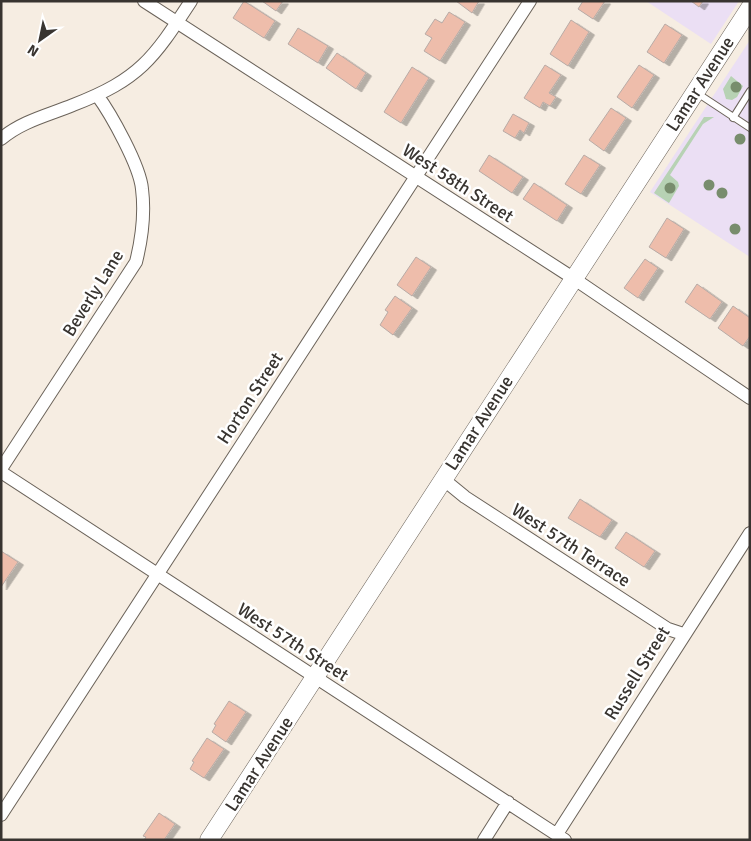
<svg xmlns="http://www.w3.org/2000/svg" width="751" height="841" font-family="Signika,sans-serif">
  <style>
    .commercial { fill: #ebdff4 }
    .green { fill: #b7d2b4 }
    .building { fill: #eebdab; stroke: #b8aba6; filter: url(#shadow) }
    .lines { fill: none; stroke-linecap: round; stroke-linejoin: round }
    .lane-casing { stroke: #6b635a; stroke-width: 8 }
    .street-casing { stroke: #6b635a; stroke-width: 14 }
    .secondary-casing { stroke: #6b635a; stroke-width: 19 }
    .lane { stroke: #fff; stroke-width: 6 }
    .street { stroke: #fff; stroke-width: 12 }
    .secondary { stroke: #fff; stroke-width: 18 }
    .tree { fill: #788d6d }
    .labels { text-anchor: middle; stroke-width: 5; stroke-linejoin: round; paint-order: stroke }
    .street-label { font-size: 18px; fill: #383430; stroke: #fff }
  </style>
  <defs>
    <filter id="shadow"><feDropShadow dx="5.5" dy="3" stdDeviation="0" flood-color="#0004"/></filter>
  </defs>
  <rect width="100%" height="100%" fill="#f6ede2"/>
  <path class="commercial" d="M646,1H739L711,44Z
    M750,40V257L650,192Z"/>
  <path class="green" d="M731,76L743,86L737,97L732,100L726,99L723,89Z
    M704,117H714L703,124L670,175L678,182L679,186L669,203L654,193Z"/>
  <path class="building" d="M244,1L275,21L264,38L233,18Z
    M262,1H283L276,11Z
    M456,1H479L472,13Z
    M583,1H605L593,19L578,9Z
    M691,1H703L699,7Z
    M449,12L465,22L440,61L424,51L432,38L425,34L435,19L442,23Z
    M571,20L589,32L568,66L550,54Z
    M665,24L682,35L664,63L647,52Z
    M298,28L328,46L318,63L288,44Z
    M337,53L366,73L356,89L326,68Z
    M545,65L561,75L549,93L556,97L550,106L543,102L540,108L524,98Z
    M639,65L654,75L632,108L617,97Z
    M412,67L429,78L401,123L384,112Z
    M611,108L626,118L604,151L589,140Z
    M513,114L529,123L524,133L520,130L515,138L503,131Z
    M489,155L523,177L512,193L479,171Z
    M584,155L600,165L581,194L565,184Z
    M534,183L567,205L557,221L523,199Z
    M667,218L684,229L666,258L649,247Z
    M416,257L431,267L412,296L397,285Z
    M645,259L658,268L638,298L624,288Z
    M697,284L722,302L710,319L685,302Z
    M395,296L412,308L393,335L380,325L388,312L385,310Z
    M733,306L750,318V336L743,346L718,328Z
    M580,499L612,520L600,537L568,518Z
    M626,532L655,551L644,567L615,548Z
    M1,551L18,562L1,587Z
    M229,701L246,712L226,742L212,732L216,725L214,724Z
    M207,738L224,749L204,778L190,769L194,762L192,761Z
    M159,813L175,824L164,840H144L146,837L143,836Z"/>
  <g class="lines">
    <defs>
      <path id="lane" d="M697,93L750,128
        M733,118L750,91"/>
      <path id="street" d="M144,1L573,278L750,398
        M1,139C22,121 49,115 73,105C140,79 153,59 191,1
        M1,469L136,262C142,238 145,213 142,189C140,166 111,114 97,95
        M1,472L565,840
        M443,479L465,497L668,629L683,634
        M1,815L530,1
        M557,834L750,533
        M484,840L508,802"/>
      <path id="secondary" d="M209,840L750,8"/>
    </defs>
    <use href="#lane" class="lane-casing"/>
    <use href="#street" class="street-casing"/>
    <use href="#secondary" class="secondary-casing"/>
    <use href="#lane" class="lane"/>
    <use href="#street" class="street"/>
    <use href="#secondary" class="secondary"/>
  </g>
  <g class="tree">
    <circle cx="736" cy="87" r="5.5"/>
    <circle cx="740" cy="139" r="5.5"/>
    <circle cx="709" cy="185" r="5.5"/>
    <circle cx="670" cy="188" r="5.5"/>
    <circle cx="722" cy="193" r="5.5"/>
    <circle cx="735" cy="229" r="5.5"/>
  </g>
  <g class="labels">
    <g class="street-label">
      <text transform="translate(700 84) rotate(-57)" y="6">Lamar Avenue</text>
      <text transform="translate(458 183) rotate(33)" y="6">West 58th Street</text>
      <text transform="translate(93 293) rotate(-58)" y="6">Beverly Lane</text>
      <text transform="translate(250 398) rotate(-57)" y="6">Horton Street</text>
      <text transform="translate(479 423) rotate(-57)" y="6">Lamar Avenue</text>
      <text transform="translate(571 545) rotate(33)" y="6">West 57th Terrace</text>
      <text transform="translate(293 642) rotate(33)" y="6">West 57th Street</text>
      <text transform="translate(637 673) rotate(-58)" y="6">Russell Street</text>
      <text transform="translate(259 764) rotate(-57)" y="6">Lamar Avenue</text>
    </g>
  </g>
  <rect width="751" height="841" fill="none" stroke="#383430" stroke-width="5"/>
  <g transform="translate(40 40) rotate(213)" stroke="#ffffff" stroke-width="4" paint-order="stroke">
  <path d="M0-4L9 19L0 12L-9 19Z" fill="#383430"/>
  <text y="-8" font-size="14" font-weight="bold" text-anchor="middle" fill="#383430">N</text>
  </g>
</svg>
